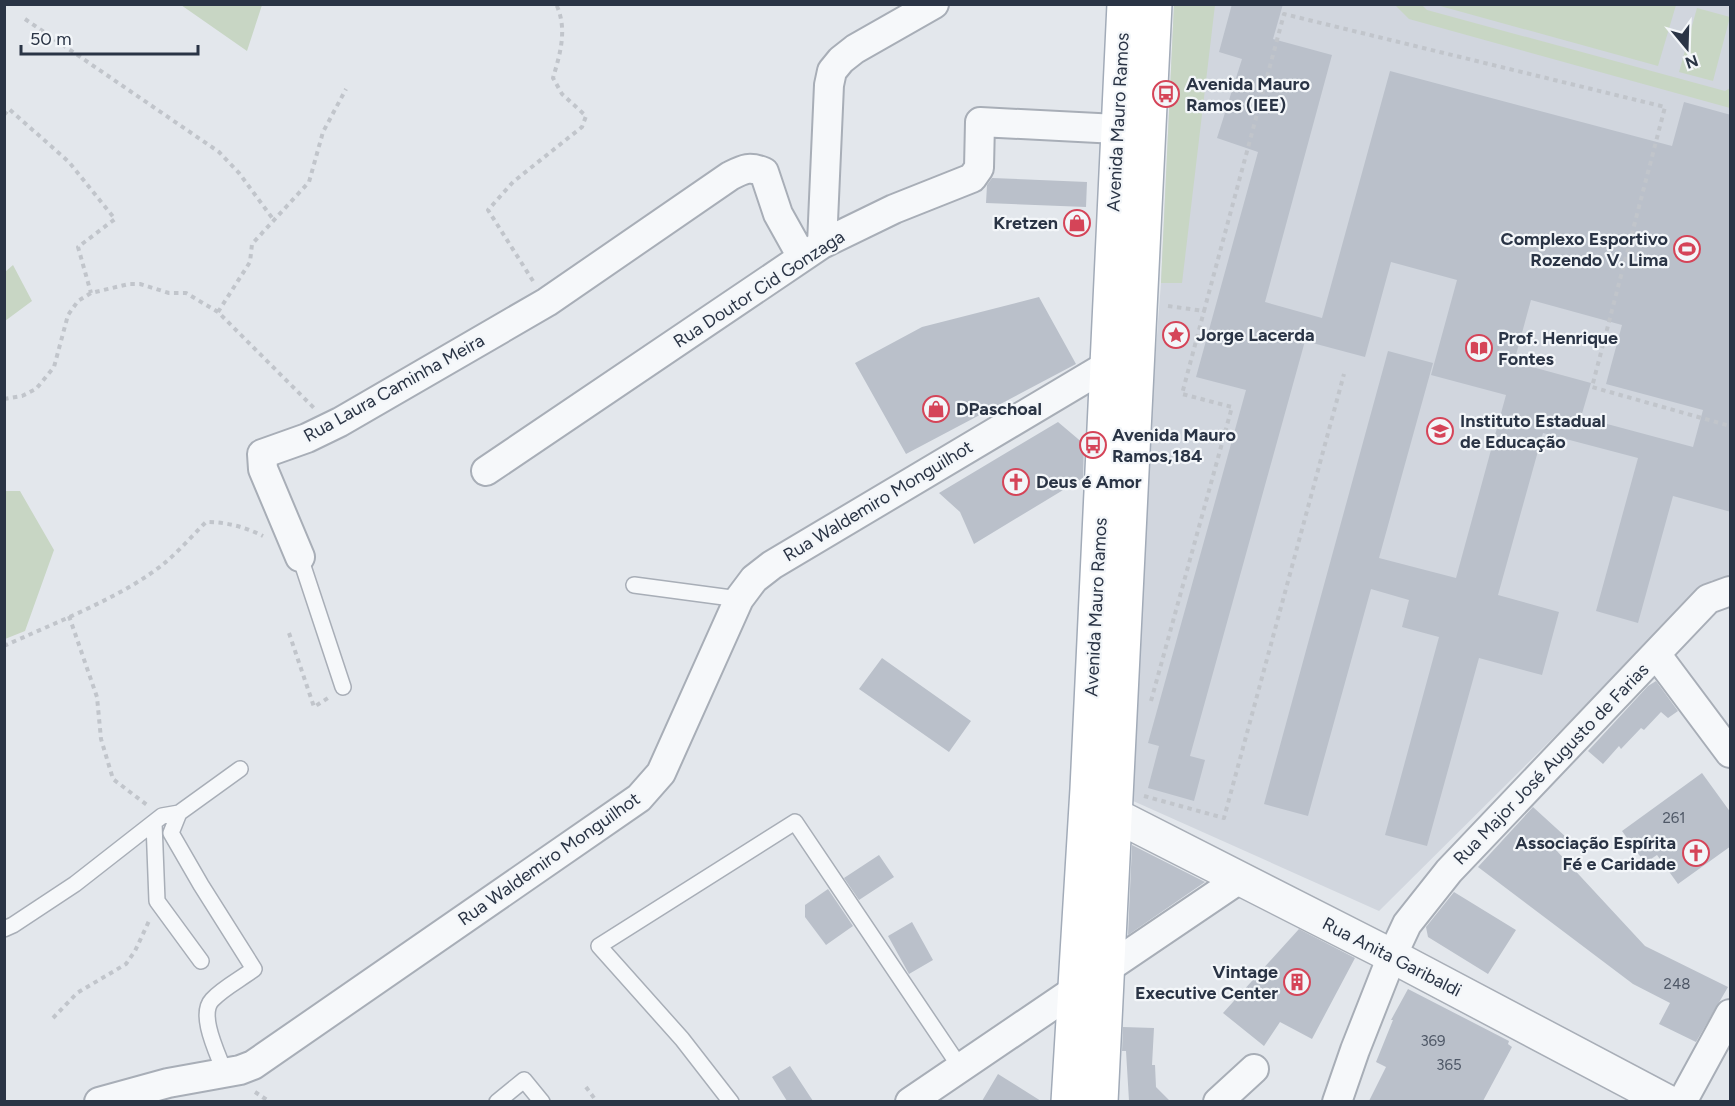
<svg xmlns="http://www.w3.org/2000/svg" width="1735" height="1106" font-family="Figtree,sans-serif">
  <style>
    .built { fill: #d1d6de }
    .green { fill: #c8d6c4 }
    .building { fill: #bac0ca; fill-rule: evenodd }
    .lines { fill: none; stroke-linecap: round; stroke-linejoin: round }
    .service-casing { stroke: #a8aeb7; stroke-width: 18 }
    .minor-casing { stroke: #a8aeb7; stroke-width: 32 }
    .tertiary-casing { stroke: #a8aeb7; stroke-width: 36 }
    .primary-casing { stroke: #a2abb8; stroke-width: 36 }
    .path { stroke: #c1c5cb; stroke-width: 4; stroke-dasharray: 4.5 4.5; stroke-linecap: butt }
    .service { stroke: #f6f8fa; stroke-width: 15 }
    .minor { stroke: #f6f8fa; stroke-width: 28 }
    .tertiary { stroke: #f6f8fa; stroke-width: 33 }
    .primary { stroke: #fff; stroke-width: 33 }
    .labels { text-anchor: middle; stroke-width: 4.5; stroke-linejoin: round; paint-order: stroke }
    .number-label { font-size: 15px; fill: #4e5766 }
    .poi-label { font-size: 18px; font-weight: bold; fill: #2a3445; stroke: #f3f6f9; text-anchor: start }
    .street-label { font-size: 18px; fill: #2a3445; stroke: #f3f6f9 }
  </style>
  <rect width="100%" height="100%" fill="#e3e7ec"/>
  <path class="built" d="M1174,5H1730V584L1712,580L1379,911L1122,796L1161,283Z"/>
  <path class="green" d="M1433,4H1676V5L1658,66Z
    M181,5L262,4V5L247,51Z
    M1174,5H1215L1182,283H1161Z
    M1395,5H1422L1427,10L1725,91L1730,88V108L1409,19Z
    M1697,8L1730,17L1713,81L1679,72Z
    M13,265L32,301L5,321V272Z
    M5,491H20L54,550L25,631L5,639Z"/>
  <path class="building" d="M1232,4H1283L1273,39L1332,55L1265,302L1322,318L1390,71L1672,146L1684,102L1731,115V512L1673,496L1638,623L1596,611L1638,458L1543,433L1498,595L1559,612L1542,675L1479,658L1427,846L1385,835L1439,637L1402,627L1409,600L1371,589L1308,816L1264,804L1388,351L1433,363L1379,558L1456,578L1506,395L1431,375L1457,280L1391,262L1365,357L1305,341L1190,756L1205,760L1194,801L1148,788L1159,746L1148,743L1246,390L1196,377L1258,152L1217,138L1242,59L1219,52ZM1531,300L1622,325L1606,384L1703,410L1693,447L1581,417L1591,383L1514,362Z
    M992,178L1087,182L1086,207L986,203L987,185Z
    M1039,297L1076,364L906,454L855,363L922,327Z
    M1058,422L1084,444L1083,478L974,544L960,512L939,493Z
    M882,658L971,721L949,752L859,689Z
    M1656,681L1678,711L1668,718L1661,712L1644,730L1641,728L1621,749L1619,746L1603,764L1588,751L1648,686Z
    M1702,773L1731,813V846L1678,884L1657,855L1645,863L1622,831Z
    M1533,807L1567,838L1556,850L1645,946L1728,987L1696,1042L1659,1024L1670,1003L1633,984L1478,867Z
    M1132,845L1205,882L1128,935Z
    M879,855L894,877L859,900L844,878Z
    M828,889L853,926L826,945L805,917V905Z
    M1454,892L1516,930L1488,974L1428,937L1426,927Z
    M912,922L933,960L909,974L888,936Z
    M1299,929L1355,958L1312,1039L1280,1022L1264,1046L1223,1013Z
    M1408,989L1509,1041L1508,1044L1512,1047L1483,1101H1369L1386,1067L1376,1062L1393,1020H1391Z
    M1123,1027L1154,1028L1152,1065H1155L1156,1087L1170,1101H1129L1126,1051H1122Z
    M790,1066L813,1101H787L772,1077Z
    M998,1074L1041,1101H982Z"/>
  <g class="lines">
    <defs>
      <path id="service" d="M300,557L343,687
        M634,585L739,599
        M154,823L157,901L201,961
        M4,929L13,925L75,884L162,816L179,813
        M224,1071C218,1054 198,1015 212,1000C223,988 241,979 254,969L201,885L171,833L179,813L240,769
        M497,1102L524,1080L542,1102
        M731,1102L682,1039L599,946L795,822L960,1067"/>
      <path id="minor" d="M822,244L829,85L832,71L841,60L855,49L934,4
        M486,471L822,244L894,209L972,178L979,168L980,122L1117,129
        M300,557L263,469L262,454L307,438L340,422L547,302L730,176C744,169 749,166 764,172L778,214L802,257
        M1656,654L1730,753
        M1108,968L1241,878
        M99,1102L168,1083L240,1070L253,1065L639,798L661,773L739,599L754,579L772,565L1108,365
        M910,1102L1075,990
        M1218,1102L1254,1069
        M1337,1102L1355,1050L1392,956L1407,924L1449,871L1708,599L1730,591
        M1682,1102L1730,1014"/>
      <path id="tertiary" d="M1115,815L1392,956L1668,1102"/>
      <path id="primary" d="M1068,1102L1087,789L1124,4
        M1101,1102L1155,4"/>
    </defs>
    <use href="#service" class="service-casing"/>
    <use href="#minor" class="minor-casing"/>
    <use href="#tertiary" class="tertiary-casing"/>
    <use href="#primary" class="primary-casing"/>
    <path class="path" d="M25,19L219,152L239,173L273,219
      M4,115L9,109L69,162L115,219L78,247L91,293
      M533,281L488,210L513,182L582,127L586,116L562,94L553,78C560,54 568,29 556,4
      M1168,306L1204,311L1284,14L1665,107L1592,387L1730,426
      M218,312L250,262L252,244L309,182L323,132L346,89
      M4,399L22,396L36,389L54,367L68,315L78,301L91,293L129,284H140L169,293H186L218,312L314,408
      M69,616L97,697L101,739L113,779L147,805
      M289,633L314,707L328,698
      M4,646C54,623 126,596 167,561C181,549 193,535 206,522C227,522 245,527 263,536
      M1151,701L1232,407L1182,394L1204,311
      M1144,796L1224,818L1344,374
      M53,1018L77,993L126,964L135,951L149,921
      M586,1087L597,1102
      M255,1092L270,1102"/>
    <use href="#service" class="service"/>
    <use href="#minor" class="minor"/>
    <use href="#tertiary" class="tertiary"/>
    <use href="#primary" class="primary"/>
  </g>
  <defs>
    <symbol id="bus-ring" viewBox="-11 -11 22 22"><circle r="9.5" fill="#f3f6f9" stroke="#d54458" stroke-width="1.5"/><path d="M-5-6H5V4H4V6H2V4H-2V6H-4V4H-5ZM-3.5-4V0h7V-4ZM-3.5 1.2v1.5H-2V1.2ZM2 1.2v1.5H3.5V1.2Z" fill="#d54458"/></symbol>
    <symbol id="shop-ring" viewBox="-11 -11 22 22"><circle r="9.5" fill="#f3f6f9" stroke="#d54458" stroke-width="1.5"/><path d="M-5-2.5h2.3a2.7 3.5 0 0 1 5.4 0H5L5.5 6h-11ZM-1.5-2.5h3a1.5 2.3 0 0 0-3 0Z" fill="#d54458"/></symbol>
    <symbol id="stadium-ring" viewBox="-11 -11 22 22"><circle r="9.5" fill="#f3f6f9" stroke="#d54458" stroke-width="1.5"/><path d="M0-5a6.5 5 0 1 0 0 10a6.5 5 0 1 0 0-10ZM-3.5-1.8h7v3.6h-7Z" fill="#d54458"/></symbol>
    <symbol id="sight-ring" viewBox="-11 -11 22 22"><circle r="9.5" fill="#f3f6f9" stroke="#d54458" stroke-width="1.5"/><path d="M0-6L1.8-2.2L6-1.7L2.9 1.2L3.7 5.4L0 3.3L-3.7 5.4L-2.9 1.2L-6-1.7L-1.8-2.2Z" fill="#d54458"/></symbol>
    <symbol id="library-ring" viewBox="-11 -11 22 22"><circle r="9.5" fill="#f3f6f9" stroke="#d54458" stroke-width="1.5"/><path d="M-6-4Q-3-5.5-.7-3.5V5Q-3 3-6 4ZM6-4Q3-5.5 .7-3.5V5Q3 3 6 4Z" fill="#d54458"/></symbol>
    <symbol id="school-ring" viewBox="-11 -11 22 22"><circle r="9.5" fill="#f3f6f9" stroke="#d54458" stroke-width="1.5"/><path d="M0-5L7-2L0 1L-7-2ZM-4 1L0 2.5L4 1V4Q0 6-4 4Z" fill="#d54458"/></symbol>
    <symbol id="church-ring" viewBox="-11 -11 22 22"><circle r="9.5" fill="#f3f6f9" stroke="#d54458" stroke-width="1.5"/><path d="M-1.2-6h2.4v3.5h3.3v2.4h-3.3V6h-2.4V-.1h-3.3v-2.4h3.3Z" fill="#d54458"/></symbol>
    <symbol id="building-ring" viewBox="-11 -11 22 22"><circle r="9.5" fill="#f3f6f9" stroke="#d54458" stroke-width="1.5"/><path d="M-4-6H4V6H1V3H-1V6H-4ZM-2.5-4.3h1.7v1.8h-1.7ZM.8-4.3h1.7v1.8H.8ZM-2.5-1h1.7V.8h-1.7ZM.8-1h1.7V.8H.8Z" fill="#d54458"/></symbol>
  </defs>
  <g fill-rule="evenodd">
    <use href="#bus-ring" x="1151" y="79" width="30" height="30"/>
    <use href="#shop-ring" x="1062" y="208" width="30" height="30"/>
    <use href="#stadium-ring" x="1672" y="234" width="30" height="30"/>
    <use href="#sight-ring" x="1161" y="320" width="30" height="30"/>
    <use href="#library-ring" x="1464" y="333" width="30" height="30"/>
    <use href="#shop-ring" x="921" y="394" width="30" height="30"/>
    <use href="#school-ring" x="1425" y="416" width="30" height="30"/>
    <use href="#bus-ring" x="1078" y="430" width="30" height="30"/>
    <use href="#church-ring" x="1001" y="467" width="30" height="30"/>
    <use href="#church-ring" x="1681" y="838" width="30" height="30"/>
    <use href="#building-ring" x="1282" y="967" width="30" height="30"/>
  </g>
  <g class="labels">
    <g class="number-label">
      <text x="1674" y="823">261</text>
      <text x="1677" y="989">248</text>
      <text x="1433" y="1046">369</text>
      <text x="1449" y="1070">365</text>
    </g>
    <g class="poi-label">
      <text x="1186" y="90">Avenida Mauro<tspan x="1186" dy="21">Ramos (IEE)</tspan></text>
      <text x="1058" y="229" text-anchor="end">Kretzen</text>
      <text x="1668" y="245" text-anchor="end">Complexo Esportivo<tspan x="1668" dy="21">Rozendo V. Lima</tspan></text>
      <text x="1196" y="341">Jorge Lacerda</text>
      <text x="1498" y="344">Prof. Henrique<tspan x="1498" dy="21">Fontes</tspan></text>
      <text x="956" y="415">DPaschoal</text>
      <text x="1460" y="427">Instituto Estadual<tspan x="1460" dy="21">de Educação</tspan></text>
      <text x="1112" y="441">Avenida Mauro<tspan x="1112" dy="21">Ramos,184</tspan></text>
      <text x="1036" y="488">Deus é Amor</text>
      <text x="1676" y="849" text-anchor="end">Associação Espírita<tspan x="1676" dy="21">Fé e Caridade</tspan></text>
      <text x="1278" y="978" text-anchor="end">Vintage<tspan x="1278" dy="21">Executive Center</tspan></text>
    </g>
    <g class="street-label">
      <text transform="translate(1118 122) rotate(-87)" y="6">Avenida Mauro Ramos</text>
      <text transform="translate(759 289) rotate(-33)" y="6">Rua Doutor Cid Gonzaga</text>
      <text transform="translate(394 388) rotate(-29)" y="6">Rua Laura Caminha Meira</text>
      <text transform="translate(878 501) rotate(-31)" y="6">Rua Waldemiro Monguilhot</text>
      <text transform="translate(1096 607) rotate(-87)" y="6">Avenida Mauro Ramos</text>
      <text transform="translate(1551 764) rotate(-46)" y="6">Rua Major José Augusto de Farias</text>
      <text transform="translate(549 859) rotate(-35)" y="6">Rua Waldemiro Monguilhot</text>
      <text transform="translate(1392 957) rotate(27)" y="6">Rua Anita Garibaldi</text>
    </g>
  </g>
  <rect width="1735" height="1106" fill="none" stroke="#2a3445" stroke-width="12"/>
  <g transform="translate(1687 48) rotate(161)" stroke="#f3f6f9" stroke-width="4.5" paint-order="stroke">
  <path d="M0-4.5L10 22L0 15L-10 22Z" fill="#2a3445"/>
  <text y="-9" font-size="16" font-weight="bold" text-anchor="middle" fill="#2a3445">N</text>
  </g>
  <path d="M21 45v9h177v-9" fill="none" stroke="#2a3445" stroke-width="3"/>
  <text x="30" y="45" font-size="18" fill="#2a3445" stroke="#f3f6f9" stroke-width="4.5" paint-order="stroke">50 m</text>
</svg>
